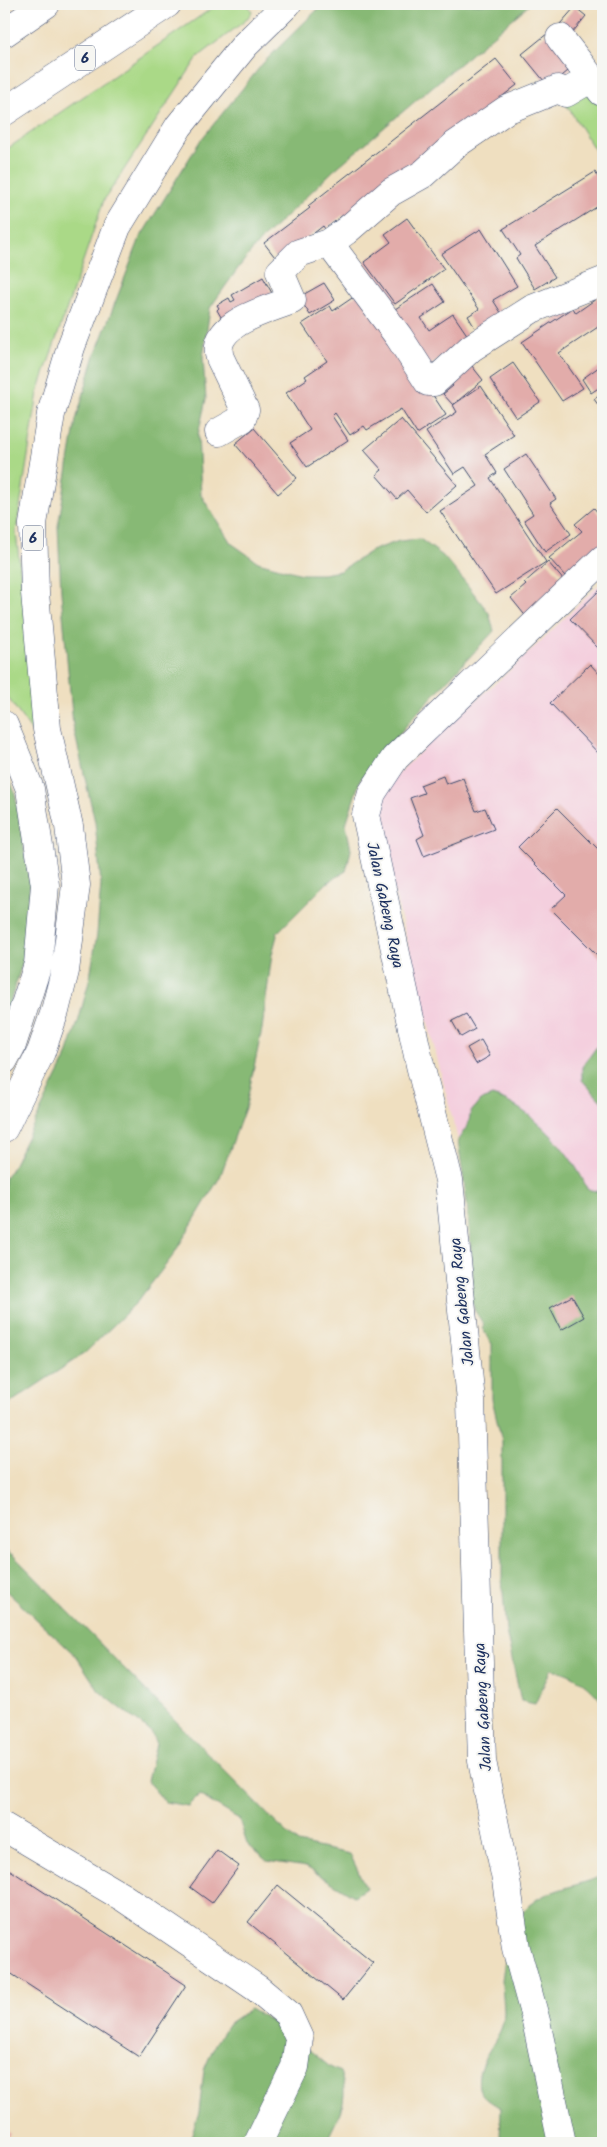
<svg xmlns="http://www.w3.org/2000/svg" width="607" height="2147" font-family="Kalam,sans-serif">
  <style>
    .built { fill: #f4cfde }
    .green { fill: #aad987; stroke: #628472 }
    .forest { fill: #87b974; stroke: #517469 }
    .building { fill: #e2acaa }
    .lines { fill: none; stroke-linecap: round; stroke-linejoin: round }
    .street-casing { stroke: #3b496d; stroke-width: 29 }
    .highway-casing { stroke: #3b496d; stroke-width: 29 }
    .street { stroke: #fff; stroke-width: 28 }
    .highway { stroke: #fff; stroke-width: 28 }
    .labels { text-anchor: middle; stroke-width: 4; stroke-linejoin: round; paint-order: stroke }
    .shield { fill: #f6f6f2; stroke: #5d6b8a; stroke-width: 1 }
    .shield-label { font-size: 15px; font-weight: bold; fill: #1b2f5e }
    .street-label { font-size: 16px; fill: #1b2f5e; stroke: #f6f6f2 }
  </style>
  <rect width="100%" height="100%" fill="#f6f6f2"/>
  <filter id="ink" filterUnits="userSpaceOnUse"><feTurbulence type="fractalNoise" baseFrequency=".02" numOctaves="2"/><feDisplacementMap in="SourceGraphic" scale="10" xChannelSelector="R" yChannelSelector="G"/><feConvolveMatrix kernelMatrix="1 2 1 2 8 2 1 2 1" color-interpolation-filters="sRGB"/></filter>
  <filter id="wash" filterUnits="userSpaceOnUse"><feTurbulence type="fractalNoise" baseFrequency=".0096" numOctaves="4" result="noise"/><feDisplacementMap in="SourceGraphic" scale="20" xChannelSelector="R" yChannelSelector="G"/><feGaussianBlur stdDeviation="1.12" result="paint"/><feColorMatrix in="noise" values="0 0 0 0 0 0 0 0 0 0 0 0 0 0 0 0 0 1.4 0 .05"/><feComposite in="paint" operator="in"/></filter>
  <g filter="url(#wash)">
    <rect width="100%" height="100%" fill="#efdfc0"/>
    <path class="built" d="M603,581V1042L598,1045L582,1080L603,1103V1190L599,1192L587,1189L582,1176L558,1141L471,1112L468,1125L458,1140L371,800L450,723L514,667Z"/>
    <path class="green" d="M218,4H248L252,12L246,20L198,57L104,200L38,392L16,532L39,742L4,692V151Z
      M593,87L603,103V147L596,152L566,104Z"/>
    <path class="forest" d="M323,4H530L334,170L259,242L239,267L210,308L203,358L206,399L198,435L201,495L231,543L258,562L302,574H323L340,571L371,551L399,541L420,539L443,556L465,582L489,613L494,631L417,713L360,780L346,824L351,850L346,871L328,882L278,932L272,954L262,1029L246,1105L220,1177L172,1257L137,1302L85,1353L4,1407V1178L11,1170L65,1061L79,1019L90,977L97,934L101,884L95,822L73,725L61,592L58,526L76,420L95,355L140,238L200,141L264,62Z
      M4,765L15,793L30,885L23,961L4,1021Z
      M603,1042V1103L582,1080V1067L598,1045Z
      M492,1096C530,1106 573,1153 587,1189L599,1192L603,1190V1703C588,1685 575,1673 551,1669L535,1704L521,1701L506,1631L502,1579V1441L492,1399V1344L482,1328L484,1325L475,1311L471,1299L473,1275L467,1203L458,1140L468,1125L471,1112L480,1101Z
      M4,1549L14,1556L277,1824L298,1843L350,1854L366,1888L354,1896L306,1867L267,1861L247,1844L239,1819L199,1795L188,1806L165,1802L147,1781L156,1744L151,1732L99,1691L76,1656L4,1589Z
      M599,1877H603V2143H498L500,2139L501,2108C494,2104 481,2097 479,2088C475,2065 493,2048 501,2029C507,2014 502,1998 502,1983C503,1963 513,1919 529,1905C547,1889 577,1887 599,1877Z
      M250,2009L280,2026L330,2067L340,2072C351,2101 337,2117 326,2143H189L199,2112L204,2070L215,2044L229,2023Z"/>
    <g id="blocks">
      <path class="building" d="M575,7L586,16L572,33L560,24Z
        M548,33L575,65L549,87L522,54Z
        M496,59L517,85L345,218L343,215L325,229L323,226L278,261L264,243L310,208L308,206L336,184Z
        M595,172L603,185V203L535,246L555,277L535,289L516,258L520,255L503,229Z
        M407,218L444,269L395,304L364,262L391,242L385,234Z
        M481,229L517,286L493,300L505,319L479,335L468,316L479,309L441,254Z
        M263,277L273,295L225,324L217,310L219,308L217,305L229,298L231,302L235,300L232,295Z
        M324,283L335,300L310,315L299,297Z
        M433,284L445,302L421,318L429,330L453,314L470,339L426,368L389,313Z
        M358,294L407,356L446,415L417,434L401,409L367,430L364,426L350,435L335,413L332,416L348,440L307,467L290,443L310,430L286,393L307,379L305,376L327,361L302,324L330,306L333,311Z
        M603,294V335L598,327L559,353L583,388L562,401L522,342L573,308L576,313Z
        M468,361L483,380L453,405L443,394L453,386L447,379Z
        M513,363L540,402L516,418L490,379Z
        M603,364V385L591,393L582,379Z
        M481,386L514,435L485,454L497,473L490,478L546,562L496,594L440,511L478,486L465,467L454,474L426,432L457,412L453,405Z
        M603,393V412L594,399Z
        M401,419L457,485L426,512L407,490L397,499L376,475L382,470L364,450Z
        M254,428L297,478L278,494L235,444Z
        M526,454L556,499L550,503L571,534L545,552L524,520L533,514L504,469Z
        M594,508L603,519V543L565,576L549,558L582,531L575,524Z
        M548,562L565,582L528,619L511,598L526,585L524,583Z
        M603,587V645L599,649L570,619Z
        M590,664L603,678V758L550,703Z
        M443,776L446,784L463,778L476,811L485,808L494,829L424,856L417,839L424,835L410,798L424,793L420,785Z
        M557,808L603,854V956L601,959L551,909L566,895L518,847Z
        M466,1014L475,1029L461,1037L452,1021Z
        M481,1040L490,1056L476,1064L467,1048Z
        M572,1296L584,1317L561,1330L550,1308Z
        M217,1850L239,1866L212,1903L190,1887Z
        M4,1866L186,1985L139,2057L4,1969Z
        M278,1885L373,1963L343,2000L248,1922Z
        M4,2129L10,2133L4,2143Z"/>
    </g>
  </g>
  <g filter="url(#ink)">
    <use href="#blocks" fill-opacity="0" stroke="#3b496d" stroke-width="1"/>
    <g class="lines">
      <defs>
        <path id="street" d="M560,38L602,92
          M329,243L399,337L428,382H434L471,348L532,309L603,281
          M219,432L242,419L245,410L220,358C209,323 268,310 292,300L280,272L299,253L329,243L346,231L391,192L423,174L455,145L506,110L558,89L566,93L592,78
          M4,1827L124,1898L258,1989L288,2014L299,2038L295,2067L258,2143
          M562,2143L536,2021L516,1948L506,1880L482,1761L471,1401L449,1180L420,1065L366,815L372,793L395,758L603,559"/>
        <path id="highway" d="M4,33L46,4
          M4,112L167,4
          M4,725L30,789L45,885L38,964L12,1045L4,1060
          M4,1128L41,1052L55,1011L65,971L76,885L69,826L47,729L35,593L33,524L51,414L71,347L117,227L179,126L245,45L287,4"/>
      </defs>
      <use href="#street" class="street-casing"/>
      <use href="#highway" class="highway-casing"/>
      <use href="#street" class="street"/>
      <use href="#highway" class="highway"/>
    </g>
  </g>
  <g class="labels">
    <g class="shield">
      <rect x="75" y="45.5" width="20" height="25" rx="4"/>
      <rect x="23" y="525.5" width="20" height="25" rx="4"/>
    </g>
    <g class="shield-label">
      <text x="85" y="63">6</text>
      <text x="33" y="543">6</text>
    </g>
    <g class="street-label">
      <text transform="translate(386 905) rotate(78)" y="6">Jalan Gabeng Raya</text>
      <text transform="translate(461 1302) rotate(-96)" y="6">Jalan Gabeng Raya</text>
      <text transform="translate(482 1707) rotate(-93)" y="6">Jalan Gabeng Raya</text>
    </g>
  </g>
  <rect width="607" height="2147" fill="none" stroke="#f6f6f2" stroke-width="20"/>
</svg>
